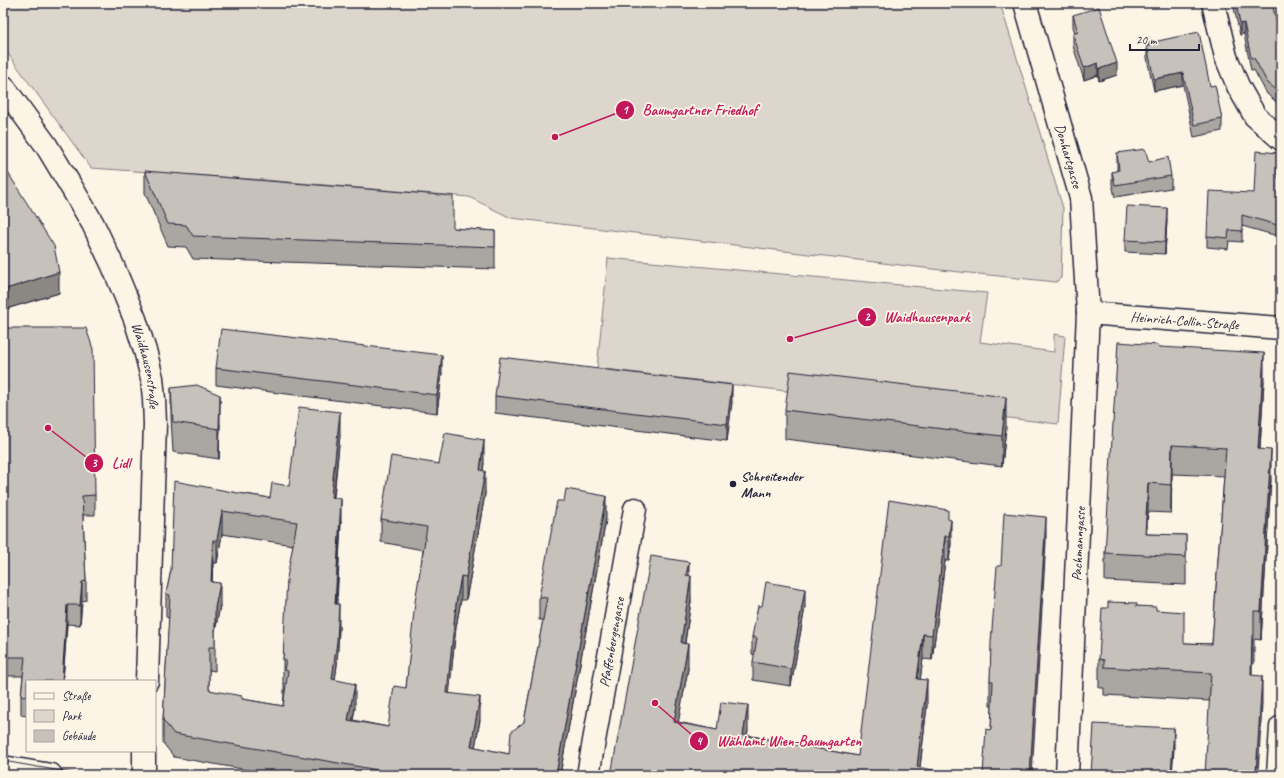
<svg xmlns="http://www.w3.org/2000/svg" width="1284" height="778" font-family="Caveat,sans-serif">
  <style>
    .green { fill: #dcd6cc; stroke: #7f7c84 }
    .lines { fill: none; stroke-linecap: round; stroke-linejoin: round }
    .minor-casing { stroke: #22223b; stroke-width: 25 }
    .tertiary-casing { stroke: #22223b; stroke-width: 25 }
    .secondary-casing { stroke: #22223b; stroke-width: 25 }
    .minor { stroke: #fcf5e5; stroke-width: 22 }
    .tertiary { stroke: #fcf5e5; stroke-width: 22 }
    .secondary { stroke: #fcf5e5; stroke-width: 22 }
    .tram { stroke: #22223b; stroke-width: 1 }
    .wall { fill: #aaa6a1; stroke: #22223b; fill-rule: evenodd }
    .shaded-wall { fill: #8b8783; stroke: #22223b }
    .building { fill: #c6c1bb; stroke: #22223b; fill-rule: evenodd }
    .poi-dot { fill: #22223b; stroke: #fcf5e5; stroke-width: 1.5 }
    .labels { text-anchor: middle; stroke-width: 3.5; stroke-linejoin: round; paint-order: stroke }
    .street-label { font-size: 14px; fill: #22223b; stroke: #fcf5e5 }
    .poi-label { font-size: 14px; font-weight: bold; fill: #22223b; stroke: #fcf5e5; text-anchor: start }
    .leader { fill: none; stroke: #c2185b; stroke-width: 1.5 }
    .callout-dot { fill: #c2185b; stroke: #fcf5e5; stroke-width: 1.5 }
    .mark-label { font-size: 12px; text-anchor: middle; font-weight: bold; fill: #fff }
    .callout-label { font-size: 15px; text-anchor: middle; font-weight: bold; fill: #c2185b; stroke: #fcf5e5; stroke-width: 3.5; stroke-linejoin: round; paint-order: stroke }
  </style>
  <rect width="100%" height="100%" fill="#fcf5e5"/>
  <filter id="ink" filterUnits="userSpaceOnUse"><feTurbulence type="fractalNoise" baseFrequency=".025" numOctaves="2"/><feDisplacementMap in="SourceGraphic" scale="8" xChannelSelector="R" yChannelSelector="G"/><feConvolveMatrix kernelMatrix="1 2 1 2 8 2 1 2 1" color-interpolation-filters="sRGB"/></filter>
  <g filter="url(#ink)">
    <path class="green" d="M3,3H1000L1063,208L1061,278L1056,282L941,270L511,218L469,197L265,180L91,168L3,47Z
      M608,258L987,293L980,342L1054,352V334L1065,336L1058,424L597,368Z"/>
    <g class="lines">
      <defs>
        <g id="minor">
          <path id="s1" d="M1025,3L1081,198L1088,313L1067,775"/>
          <path d="M1213,3L1226,57L1238,86L1255,116L1281,139"/>
          <path id="s2" d="M1088,313L1281,328"/>
          <path id="s3" d="M588,775L635,509"/>
          <path d="M1278,775L1281,727"/>
        </g>
        <g id="tertiary">
          <path id="s4" d="M3,86L46,145L72,188L93,224L113,266L135,319L146,354L152,378L154,399L155,424L147,681"/>
          <path d="M144,775V751"/>
        </g>
        <path id="secondary" d="M3,767L51,775"/>
      </defs>
      <use href="#minor" class="minor-casing"/>
      <use href="#tertiary" class="tertiary-casing"/>
      <use href="#secondary" class="secondary-casing"/>
      <use href="#minor" class="minor"/>
      <use href="#tertiary" class="tertiary"/>
      <use href="#secondary" class="secondary"/>
      <path class="tram" d="M3,761L84,775
        M3,772L18,775"/>
    </g>
    <path class="wall" d="M1234,3H1272L1281,41V106L1267,94L1254,70H1251L1244,34L1240,35L1234,8Z
      M1073,15L1117,75L1099,81L1098,75L1084,80L1073,46V34L1075,33L1073,27Z
      M1149,43L1210,86L1222,119V131L1194,137L1183,85L1154,91L1147,58V46H1149Z
      M1117,153L1149,162L1171,176V188L1115,197L1112,184V172L1117,171Z
      M1279,163L1278,178H1281V237L1242,226V242L1229,241L1228,249L1207,247V236L1254,193Z
      M3,165L59,293L6,309L3,298Z
      M145,171L453,228L495,231V269L193,259L186,247L168,246L145,193Z
      M1167,220L1165,254L1125,252V240Z
      M3,328L95,495V515H83L86,581V600L82,601L80,625L67,624L63,681H27V716L21,715V696L23,676H3Z
      M1160,347L1264,381L1260,450L1271,479L1261,640L1254,639V664H1252V675L1262,704L1104,695V688H1099V659L1137,606L1156,610L1184,643L1212,644L1224,476L1172,474L1171,513L1148,512L1146,534L1186,535V585L1105,581V553Z
      M216,368L442,373L437,413L216,385Z
      M171,388L220,424L219,459L173,452L171,418Z
      M495,396L732,402L727,441L495,413Z
      M785,410L1006,427L1002,466L785,439Z
      M340,435L334,497L341,522L337,604L339,628L337,665L335,680L355,708L353,720L388,727L406,688L423,550L381,542V519L439,464L484,463L483,470L485,494L466,600H461L456,627L449,693L480,720L475,747L509,754L524,722L543,620H539V597L606,519L560,775H276L174,757L163,743V720L169,618L166,617V594L171,570L238,493L270,498L289,486ZM222,534L293,545L283,660V683H284V694L283,706L242,699L209,690V670L215,671V631L220,606L212,582L213,563H217Z
      M948,519L951,544L949,561H945L932,660L923,659L920,679L927,705L920,768L611,775L689,576L691,601L685,643L688,669L678,722L717,730H748L747,735L858,756Z
      M1046,542L991,730L992,706H990V681L1001,566Z
      M762,606L805,607L791,686L753,680V662L755,655L752,654V637Z"/>
    <path class="shaded-wall" d="M1244,23V34L1240,35V24Z
      M1098,63V75L1084,80V68Z
      M1117,63V75L1099,81V69Z
      M1183,73V85L1154,91V79Z
      M1279,153V163L1278,189V178Z
      M1167,208V220L1165,254V242Z
      M59,272V293L6,309V289Z
      M1264,353V381L1258,478V449Z
      M442,355V373L437,413V395Z
      M732,385V402L727,441V424Z
      M220,395V424L219,459V429Z
      M1006,397V427L1002,466V436Z
      M340,412V435L331,520V497Z
      M484,440V463L480,493V470Z
      M1172,445V474L1171,513V485Z
      M1271,450V479L1261,640V611Z
      M485,471V494L466,600V577Z
      M1148,483V512L1145,555V534Z
      M606,496V519L560,775H556Z
      M341,499V522L335,627V604Z
      M222,511V534L217,563V540Z
      M1046,517V542L1032,775H1030Z
      M951,520V544L949,561V536Z
      M945,536V561L932,660V635Z
      M213,540V563L211,605V582Z
      M689,562V587L686,575Z
      M461,576V600L456,627L447,716V693L456,604Z
      M691,576V601L681,668V643Z
      M82,582V601L80,625V605Z
      M220,583V606L215,631V608Z
      M805,589V607L791,686V669Z
      M339,604V628L337,665L332,702V679Z
      M67,605V624L63,681H62Z
      M923,634V659L917,704V679Z
      M1252,636V664L1251,703V675Z
      M688,644V669L674,746V722Z
      M1262,676V704L1258,775H1256Z
      M927,680V705L919,775L917,767Z
      M355,684V708L348,743V720Z
      M480,697V720L471,770V746Z
      M748,705V730L743,760V735Z
      M1174,728V750L1172,775H1171Z"/>
    <path class="building" d="M1236,3H1272L1281,41V94L1267,82L1254,58H1251L1244,23L1240,24Z
      M1099,7L1117,63L1099,69L1098,63L1084,68L1073,34L1078,32L1073,15Z
      M1199,32L1210,86L1215,85L1222,119L1194,125L1183,73L1154,79L1147,46H1150L1149,43Z
      M1145,149L1149,162L1168,157L1171,176L1115,185L1112,172L1119,170L1117,153Z
      M1256,151L1279,153L1278,178H1281V226L1242,215V231L1229,230L1228,238L1207,236L1209,191L1254,193Z
      M3,165L54,246L59,272L6,289L3,277Z
      M145,171L453,196V228L495,231V247L193,236L186,225L168,224Z
      M1127,206L1167,208L1165,242L1125,240Z
      M3,328H86L93,349L95,495L82,496L86,581L82,582L80,605H67L62,681H27V697L21,696L25,657H3Z
      M221,329L442,355L437,395L216,368Z
      M1118,342L1158,345L1160,347L1264,353L1258,449L1271,450L1261,611H1254V636H1252L1251,675L1262,676L1256,775H1205L1211,673L1104,667V660L1099,659L1102,608H1108V602L1137,603L1136,606L1156,607V610L1184,612V643L1212,644L1226,448L1172,445L1171,485L1148,483L1145,534L1186,535V557L1105,553Z
      M500,357L732,385L727,424L495,396Z
      M790,371L1006,397L1002,436L785,410Z
      M197,385L220,395L219,429L173,422L171,388Z
      M299,407L340,412L331,497L341,499L335,604H339L337,641L332,679L355,684L348,720L388,727L394,686L406,688L415,602L427,527L381,519L391,456L439,464L445,433L484,440L480,470L485,471L466,577L461,576L456,604L447,693L480,697L471,746L509,754L511,732L524,722L547,598L539,597L557,501H564L566,489L606,496L556,775H406L174,734L163,720L170,595L166,594L171,570L174,481L238,493L270,498L272,483L289,486ZM222,511L297,522L287,578L283,660H286L284,670L288,671L283,706L242,699V696L209,690V647H215V608L220,583L211,582L213,540H217Z
      M889,500L948,510V519L951,520L949,536H945L932,635L923,634L917,679L927,680L917,767L961,775H611L651,556L689,562L686,575L691,576L681,643L688,644L674,722L717,730L721,702L748,705L743,735L858,756Z
      M1004,513L1046,517L1030,775H983L986,729L991,730L993,681H990L991,642L997,566H1001Z
      M766,582L805,589L791,669L753,662L757,638L752,637L758,606H762Z
      M1094,724L1174,728L1171,775H1091Z"/>
  </g>
  <circle class="poi-dot" cx="733" cy="484" r="4"/>
  <g class="labels">
    <g class="street-label">
      <text dy="5" stroke="none"><textPath href="#s1" startOffset="159">Donhartgasse</textPath></text>
      <text dy="5" stroke="none"><textPath href="#s2" startOffset="97">Heinrich-Collin-Straße</textPath></text>
      <text dy="5" stroke="none"><textPath href="#s4" startOffset="317">Waidhausenstraße</textPath></text>
      <text transform="translate(1078 544) rotate(-87)" y="5">Pachmanngasse</text>
      <text dy="5" stroke="none"><textPath href="#s3" startOffset="135">Pfaffenbergengasse</textPath></text>
    </g>
    <g class="poi-label">
      <text x="741" y="481">Schreitender<tspan x="741" dy="16">Mann</tspan></text>
    </g>
  </g>
  <path class="leader" d="M555 137L625 110M790 339L867 317M48 428L94 463M655 703L699 741"/>
  <g class="callout-dot">
    <circle cx="555" cy="137" r="4"/>
    <circle cx="790" cy="339" r="4"/>
    <circle cx="48" cy="428" r="4"/>
    <circle cx="655" cy="703" r="4"/>
    <circle cx="625" cy="110" r="10"/>
    <circle cx="867" cy="317" r="10"/>
    <circle cx="94" cy="463" r="10"/>
    <circle cx="699" cy="741" r="10"/>
  </g>
  <g class="mark-label">
    <text x="625" y="114">1</text>
    <text x="867" y="321">2</text>
    <text x="94" y="467">3</text>
    <text x="699" y="745">4</text>
  </g>
  <g class="callout-label">
    <text x="700" y="115">Baumgartner Friedhof</text>
    <text x="927" y="322">Waidhausenpark</text>
    <text x="121" y="468">Lidl</text>
    <text x="789" y="746">Wählamt Wien-Baumgarten</text>
  </g>
  <rect width="1284" height="778" fill="none" stroke="#fcf5e5" stroke-width="16"/>
  <rect x="8" y="8" width="1268" height="762" fill="none" stroke="#22223b" stroke-width="1.5" filter="url(#ink)"/>
  <rect x="26" y="680" width="130" height="72" fill="#fcf5e5" stroke="#a5a1a1"/>
  <rect x="34" y="693" width="20" height="6" fill="#fcf5e5" stroke="#a5a1a1"/>
  <text x="62" y="700" font-size="12" fill="#22223b">Straße</text>
  <rect x="34" y="710" width="20" height="12" fill="#dcd6cc" stroke="#a5a1a1"/>
  <text x="62" y="720" font-size="12" fill="#22223b">Park</text>
  <rect x="34" y="730" width="20" height="12" fill="#c6c1bb" stroke="#a5a1a1"/>
  <text x="62" y="740" font-size="12" fill="#22223b">Gebäude</text>
  <path d="M1130 44v6h69v-6" fill="none" stroke="#22223b" stroke-width="2"/>
  <text x="1136" y="44" font-size="12" fill="#22223b" stroke="#fcf5e5" stroke-width="3" paint-order="stroke">20 m</text>
</svg>
